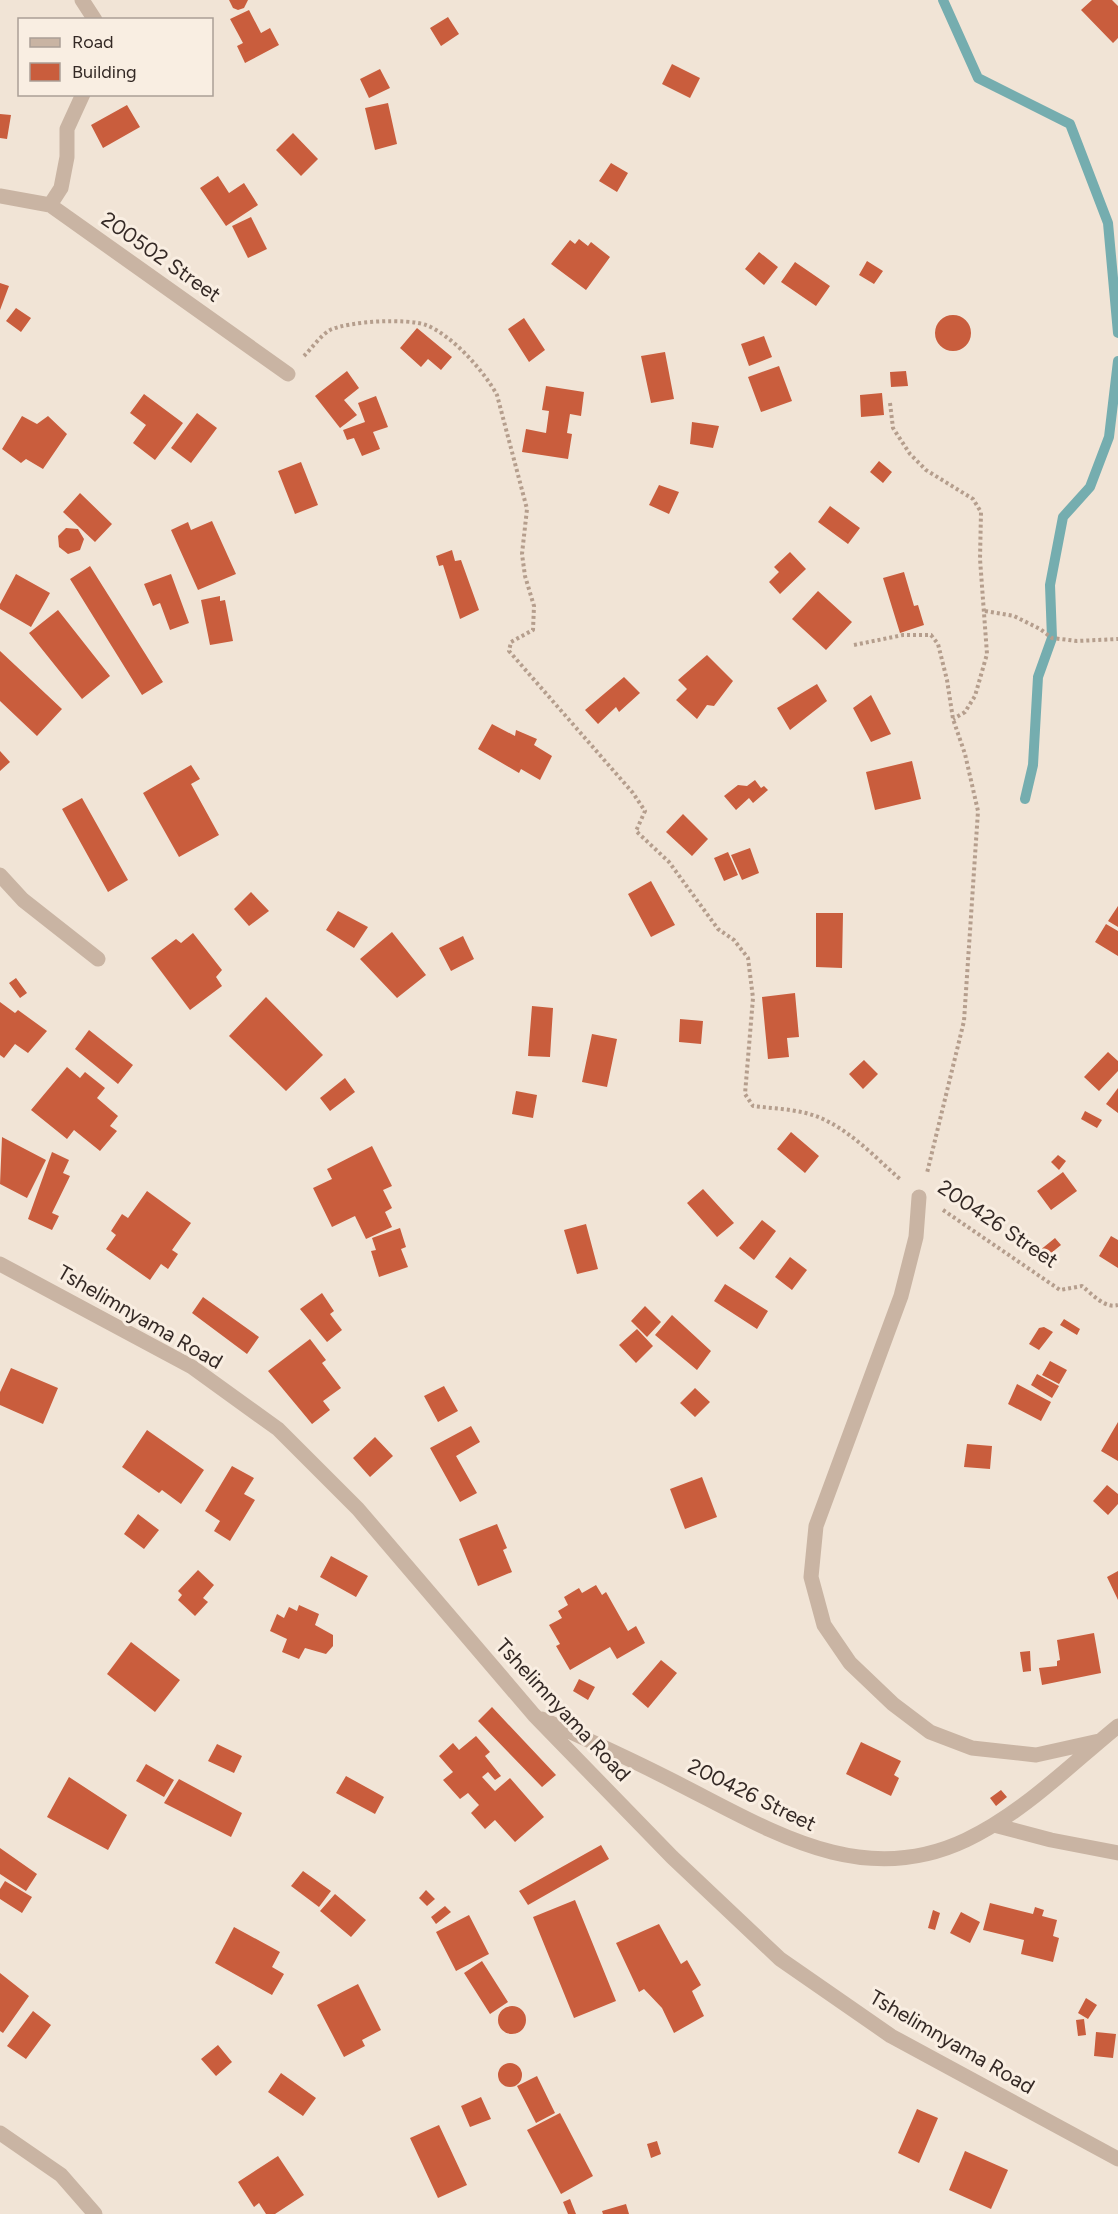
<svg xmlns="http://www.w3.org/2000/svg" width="1118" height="2214" font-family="Figtree,sans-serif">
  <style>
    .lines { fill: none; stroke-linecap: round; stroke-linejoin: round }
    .stream { stroke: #75adaf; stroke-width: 10 }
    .building { fill: #c95d3d }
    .path { stroke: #b59e8d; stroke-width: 4; stroke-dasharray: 3 3; stroke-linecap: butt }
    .minor { stroke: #c9b4a3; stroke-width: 15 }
    .labels { text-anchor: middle; stroke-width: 6; stroke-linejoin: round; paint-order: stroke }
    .street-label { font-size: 21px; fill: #342925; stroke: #f9eee2 }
  </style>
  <rect width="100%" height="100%" fill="#f1e4d6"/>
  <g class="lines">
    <path class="stream" d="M943,0L978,78L1070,124L1108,223L1118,333
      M1025,799L1033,765L1038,677L1052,638L1050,585L1063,517L1090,487L1109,437L1118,361"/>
  </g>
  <path class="building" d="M229,0H248L244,8L238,10L233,8Z
    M1092,0H1112L1118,6V38L1113,43L1081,10Z
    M249,10L261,33L270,28L279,45L245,63L237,46L243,43L230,19Z
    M448,17L459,34L441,46L430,28Z
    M672,64L700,78L690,98L662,84Z
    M380,69L390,88L369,98L360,79Z
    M388,103L397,144L375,150L365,108Z
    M127,105L140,127L103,148L91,125Z
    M0,114L11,115L7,139L0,138Z
    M293,133L318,159L301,176L276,150Z
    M611,163L628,173L617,192L599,181Z
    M218,176L229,193L244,183L258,205L226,226L200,188Z
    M251,217L267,249L248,258L232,226Z
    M579,239L588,246L591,242L610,257L586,290L551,264L570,240L575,244Z
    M759,252L778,267L764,285L745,269Z
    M867,261L883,271L874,284L859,275Z
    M795,262L830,286L816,306L781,282Z
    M0,283L9,286L0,310Z
    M16,308L31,318L21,332L6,321Z
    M935 333a18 18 0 1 1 36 0a18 18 0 1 1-36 0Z
    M524,318L545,350L529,362L508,329Z
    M417,328L452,357L441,370L428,359L421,367L400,348Z
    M764,336L772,357L749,366L741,344Z
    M665,352L674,399L651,403L641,356Z
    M779,366L792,401L761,412L748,377Z
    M347,371L359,388L344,400L357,415L340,428L315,396Z
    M906,371L908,386L891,387L890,372Z
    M546,386L584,392L581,416L570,414L567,433L572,434L568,459L522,452L526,429L546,433L549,411L542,410Z
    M882,393L884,415L861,417L860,395Z
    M144,394L183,423L155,460L133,443L146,425L130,413Z
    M376,396L388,427L373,432L380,449L362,456L354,438L347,440L343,430L365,422L358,403Z
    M197,413L217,428L191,463L171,448Z
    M22,416L37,424L48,416L67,434L43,469L26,459L21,463L2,449Z
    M692,422L719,426L713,448L690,444Z
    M879,461L892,472L883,483L870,472Z
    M301,462L318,505L295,514L278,471Z
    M659,485L679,492L669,514L649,505Z
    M80,493L112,524L95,542L63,512Z
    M830,506L860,528L848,544L818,522Z
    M212,521L236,574L198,590L171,530L188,522L191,530Z
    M66,528L78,529L84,539L80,550L68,554L59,547L58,536Z
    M452,550L455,561L461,560L479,610L460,619L443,565L439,566L436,556Z
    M790,552L806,569L780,594L769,582L779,572L774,567Z
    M90,566L163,682L142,695L70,579Z
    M904,572L914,606L918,605L924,625L900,633L883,578Z
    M16,574L50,593L31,627L0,609V604Z
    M171,574L189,623L170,630L160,603L153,606L144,584Z
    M818,591L852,622L826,650L792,619Z
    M220,596V601L225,600L233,641L210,645L201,600Z
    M58,610L110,676L82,699L29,633Z
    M0,651L62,709L37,736L0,701Z
    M707,655L733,681L714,706L707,705L697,719L676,700L687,689L678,680Z
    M624,677L640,693L619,712L616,707L598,724L585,710Z
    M817,684L827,701L790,730L777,708Z
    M871,695L891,734L871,742L853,708Z
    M492,724L515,736L516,730L537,739L534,745L552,756L540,780L521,769L519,773L478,749Z
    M0,751L10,762L0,771Z
    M912,761L921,799L875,810L866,772Z
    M191,765L200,779L191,784L219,835L179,857L143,793Z
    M755,780L761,788L764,786L768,790L753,803L749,798L736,810L724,796L738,785L747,786Z
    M82,798L128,880L108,892L62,809Z
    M683,814L708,839L692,856L666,832Z
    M750,848L759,873L742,880L731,855Z
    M728,852L738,875L724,881L714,858Z
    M651,881L675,925L651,937L628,894Z
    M251,892L269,911L249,926L234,909Z
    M1118,906V927L1108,921Z
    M338,911L368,927L354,948L326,930Z
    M816,913H843L842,968L816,967Z
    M1106,924L1118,931V956L1095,942Z
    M392,932L426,975L397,998L360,959Z
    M193,933L222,970L216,977L222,986L190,1010L151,958L176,939L181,943Z
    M463,936L474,959L451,971L439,948Z
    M16,978L27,993L20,998L9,983Z
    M795,993L799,1037L787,1038L789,1057L768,1059L762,997Z
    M266,997L323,1055L286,1091L229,1036Z
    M0,1002L15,1013L18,1010L47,1031L28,1053L15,1044L4,1058L0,1055Z
    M532,1006L553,1008L550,1057L528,1056Z
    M680,1019L703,1021L701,1044L679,1042Z
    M89,1030L133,1065L118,1084L75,1049Z
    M592,1034L617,1039L607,1087L582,1082Z
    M1108,1052L1118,1061V1071L1099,1091L1084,1077Z
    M864,1060L878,1074L863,1089L849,1074Z
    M67,1067L80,1078L85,1072L105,1088L97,1098L118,1116L110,1126L117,1131L100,1151L74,1130L67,1139L31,1110Z
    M345,1078L355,1092L330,1111L320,1098Z
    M1118,1088V1113L1106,1104Z
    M516,1091L537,1095L533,1118L512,1114Z
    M1085,1111L1102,1120L1097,1128L1081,1119Z
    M791,1132L819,1156L805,1173L777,1149Z
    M2,1137L46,1160L27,1198L0,1184Z
    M372,1146L392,1186L383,1190L392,1208L385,1212L392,1227L366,1239L355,1216L332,1227L313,1188L332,1179L327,1169Z
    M52,1152L69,1160L63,1173L70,1176L52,1213L59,1216L52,1230L28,1219Z
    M1058,1155L1066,1161L1059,1170L1051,1162Z
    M1063,1172L1077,1191L1051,1210L1037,1191Z
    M703,1189L734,1223L717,1237L687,1203Z
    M147,1191L191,1223L172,1250L178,1254L168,1269L161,1264L150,1280L106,1249L116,1235L111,1231L122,1214L128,1218Z
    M762,1220L776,1231L754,1260L739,1248Z
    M586,1224L598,1269L577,1274L564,1230Z
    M400,1228L406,1247L401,1249L408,1267L379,1277L371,1251L376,1250L372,1238Z
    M1111,1236L1118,1240V1268L1099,1256Z
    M1055,1238L1061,1245L1045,1258L1039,1251Z
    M790,1257L807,1270L792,1290L775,1277Z
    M725,1284L768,1311L757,1329L714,1301Z
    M322,1293L334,1311L330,1314L342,1330L327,1342L300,1309Z
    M203,1297L259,1337L247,1354L192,1313Z
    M645,1306L661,1322L647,1337L631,1321Z
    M672,1315L711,1351L697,1370L655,1335Z
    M1064,1319L1080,1329L1077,1335L1060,1325Z
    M1044,1327L1053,1332L1039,1350L1029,1344L1039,1328Z
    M637,1329L653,1346L636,1363L619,1345Z
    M310,1339L326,1360L322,1363L341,1388L323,1401L330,1410L312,1424L268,1371Z
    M1050,1361L1067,1370L1059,1384L1042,1375Z
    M11,1368L58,1388L43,1424L0,1405V1392Z
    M1037,1374L1059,1386L1052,1398L1031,1385Z
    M1017,1384L1051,1402L1041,1421L1008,1404Z
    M444,1386L458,1411L438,1422L424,1396Z
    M695,1388L710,1402L695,1417L680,1403Z
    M1118,1422V1461L1101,1451Z
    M471,1426L480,1442L456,1456L477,1493L460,1502L430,1448Z
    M147,1430L204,1470L181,1504L162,1490L159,1493L122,1467Z
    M375,1437L393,1456L370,1477L353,1458Z
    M967,1444L992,1446L990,1469L964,1467Z
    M232,1466L254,1478L244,1494L255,1500L230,1541L214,1531L220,1521L205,1511Z
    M702,1477L717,1517L685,1529L670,1489Z
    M1107,1485L1118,1494V1504L1108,1515L1093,1501Z
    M138,1514L159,1530L144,1549L124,1534Z
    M497,1524L507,1548L503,1550L512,1572L478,1586L459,1539Z
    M331,1556L368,1576L356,1597L320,1577Z
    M198,1570L214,1585L203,1598L208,1602L195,1616L178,1600L182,1595L178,1591Z
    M1118,1571V1600L1107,1577Z
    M596,1585L602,1595L606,1592L628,1631L636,1626L645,1643L617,1659L610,1647L570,1670L556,1646L560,1644L549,1625L562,1618L558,1611L568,1605L564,1597L579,1588L582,1593Z
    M299,1605L319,1614L315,1625L333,1635V1646L326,1654L305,1648L299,1659L282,1652L287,1639L270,1631L277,1614L284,1618L289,1607L297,1611Z
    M1094,1633L1101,1673L1042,1685L1039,1668L1057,1666V1661L1060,1660L1057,1640Z
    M131,1642L180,1680L155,1712L107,1674Z
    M1030,1651L1031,1671L1023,1672L1020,1652Z
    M661,1660L677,1673L648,1708L632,1694Z
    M579,1679L595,1687L588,1700L573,1691Z
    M492,1707L556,1775L542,1787L478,1721Z
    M476,1736L490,1752L485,1756L501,1776L495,1780L488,1772L482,1777L495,1791L510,1778L544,1817L515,1842L495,1820L485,1829L471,1813L479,1805L468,1793L460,1799L443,1780L453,1772L439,1756L453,1743L459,1750Z
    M861,1742L901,1761L894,1775L899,1778L891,1796L846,1774Z
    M217,1744L242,1756L234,1773L208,1761Z
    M146,1764L174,1780L164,1797L136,1781Z
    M346,1776L384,1797L375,1814L336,1793Z
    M69,1777L127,1815L108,1850L47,1817Z
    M179,1779L242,1813L231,1837L164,1803Z
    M1001,1790L1007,1797L996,1806L990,1798Z
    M601,1845L609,1859L528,1905L519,1891Z
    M0,1848L37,1874L26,1891L0,1874Z
    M303,1871L331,1891L319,1907L291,1886Z
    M5,1881L32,1897L22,1913L0,1899V1889Z
    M426,1890L435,1899L427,1906L419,1898Z
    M335,1894L366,1920L351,1937L320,1911Z
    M575,1900L616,2001L574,2018L533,1917Z
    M990,1903L1033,1914L1035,1907L1044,1910L1042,1916L1057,1920L1053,1936L1059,1938L1053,1962L1021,1954L1024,1940L983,1930Z
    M445,1906L451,1912L436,1924L431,1917Z
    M933,1910L940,1913L935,1930L928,1928Z
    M961,1912L980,1922L970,1943L950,1933Z
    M469,1915L489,1954L456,1971L436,1932Z
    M659,1924L681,1964L687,1960L701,1985L692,1991L704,2016L674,2033L662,2008L644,1989L639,1992L616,1943Z
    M234,1927L280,1952L272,1967L284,1974L272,1995L215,1963Z
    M482,1961L508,2002L490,2014L464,1973Z
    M0,1973L29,1996L3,2033L0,2031Z
    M358,1984L381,2030L362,2040L365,2046L344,2057L317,2005Z
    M1086,1998L1097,2005L1088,2019L1078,2013Z
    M498 2020a14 14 0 1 1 28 0a14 14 0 1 1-28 0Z
    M33,2011L51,2025L26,2059L7,2046Z
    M1084,2019L1086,2035L1078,2036L1076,2020Z
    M1096,2032L1116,2034L1113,2058L1094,2056Z
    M218,2045L232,2062L216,2076L201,2059Z
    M498 2075a12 12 0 1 1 24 0a12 12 0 1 1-24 0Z
    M281,2073L316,2098L303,2116L268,2092Z
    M537,2076L555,2113L536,2123L517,2086Z
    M481,2097L491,2119L470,2127L461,2106Z
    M917,2109L938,2118L919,2163L898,2153Z
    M560,2113L593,2176L561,2194L527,2130Z
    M439,2125L467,2185L438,2198L410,2138Z
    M657,2141L661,2154L651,2158L647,2144Z
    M965,2151L1008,2170L991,2209L949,2190Z
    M278,2156L304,2195L275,2214H266L259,2203L254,2207L238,2182Z
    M570,2199L576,2214H568L563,2202Z
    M626,2204L629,2214H603L602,2211Z"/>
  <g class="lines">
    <path class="path" d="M304,356C312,348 321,335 330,330C350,321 406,318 426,325C452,335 484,371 497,395L527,509L522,554L525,576L534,606L533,630L511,642L509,651L633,793L645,811L636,831L669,862L718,929L734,940L748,958L753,998L745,1094L753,1106C777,1109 803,1109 825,1120C854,1134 877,1159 901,1180
      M890,403L893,428L910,454L926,470L973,499L981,512L980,559L987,654L975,696L965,712L953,719
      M985,611L1014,616L1040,629L1052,638L1077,641L1118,639
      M854,645L903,635H931L938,644L947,680L953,719L965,754L978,811L964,1021L927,1173
      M943,1210L1060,1290L1082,1286C1092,1294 1105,1309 1118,1305"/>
    <path class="minor" d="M82,0L95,20
      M0,196L50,205L288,374
      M50,205L61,188L67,157V129L83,94
      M0,875L23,900L98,959
      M919,1197L916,1237L901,1296L816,1526L811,1577L824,1625L850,1663L893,1704L930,1732L972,1748L1036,1755L1099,1741
      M0,1264L192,1367L278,1429L358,1509L534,1715L672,1857L780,1959L891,2036L1118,2159
      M542,1719C588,1740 633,1760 677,1783C770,1830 861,1890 966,1840C1023,1813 1070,1765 1118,1726
      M994,1825L1051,1840L1118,1853
      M0,2133L61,2175L95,2214"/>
  </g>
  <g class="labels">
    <g class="street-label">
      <text transform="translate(161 257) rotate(35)" y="7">200502 Street</text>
      <text transform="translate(998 1224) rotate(34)" y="7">200426 Street</text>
      <text transform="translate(140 1317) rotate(30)" y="7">Tshelimnyama Road</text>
      <text transform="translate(563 1710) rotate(47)" y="7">Tshelimnyama Road</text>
      <text transform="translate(752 1795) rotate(26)" y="7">200426 Street</text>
      <text transform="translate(952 2042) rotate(30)" y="7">Tshelimnyama Road</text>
    </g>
  </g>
  <rect x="18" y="18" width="195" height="78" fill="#f9eee2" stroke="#aa9f96" stroke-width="1.5"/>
  <rect x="30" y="38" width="30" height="9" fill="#c9b4a3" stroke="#aa9f96" stroke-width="1.5"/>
  <text x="72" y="48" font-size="18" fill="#342925">Road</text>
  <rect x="30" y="63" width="30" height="18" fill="#c95d3d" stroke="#aa9f96" stroke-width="1.5"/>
  <text x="72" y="78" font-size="18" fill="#342925">Building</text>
</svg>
